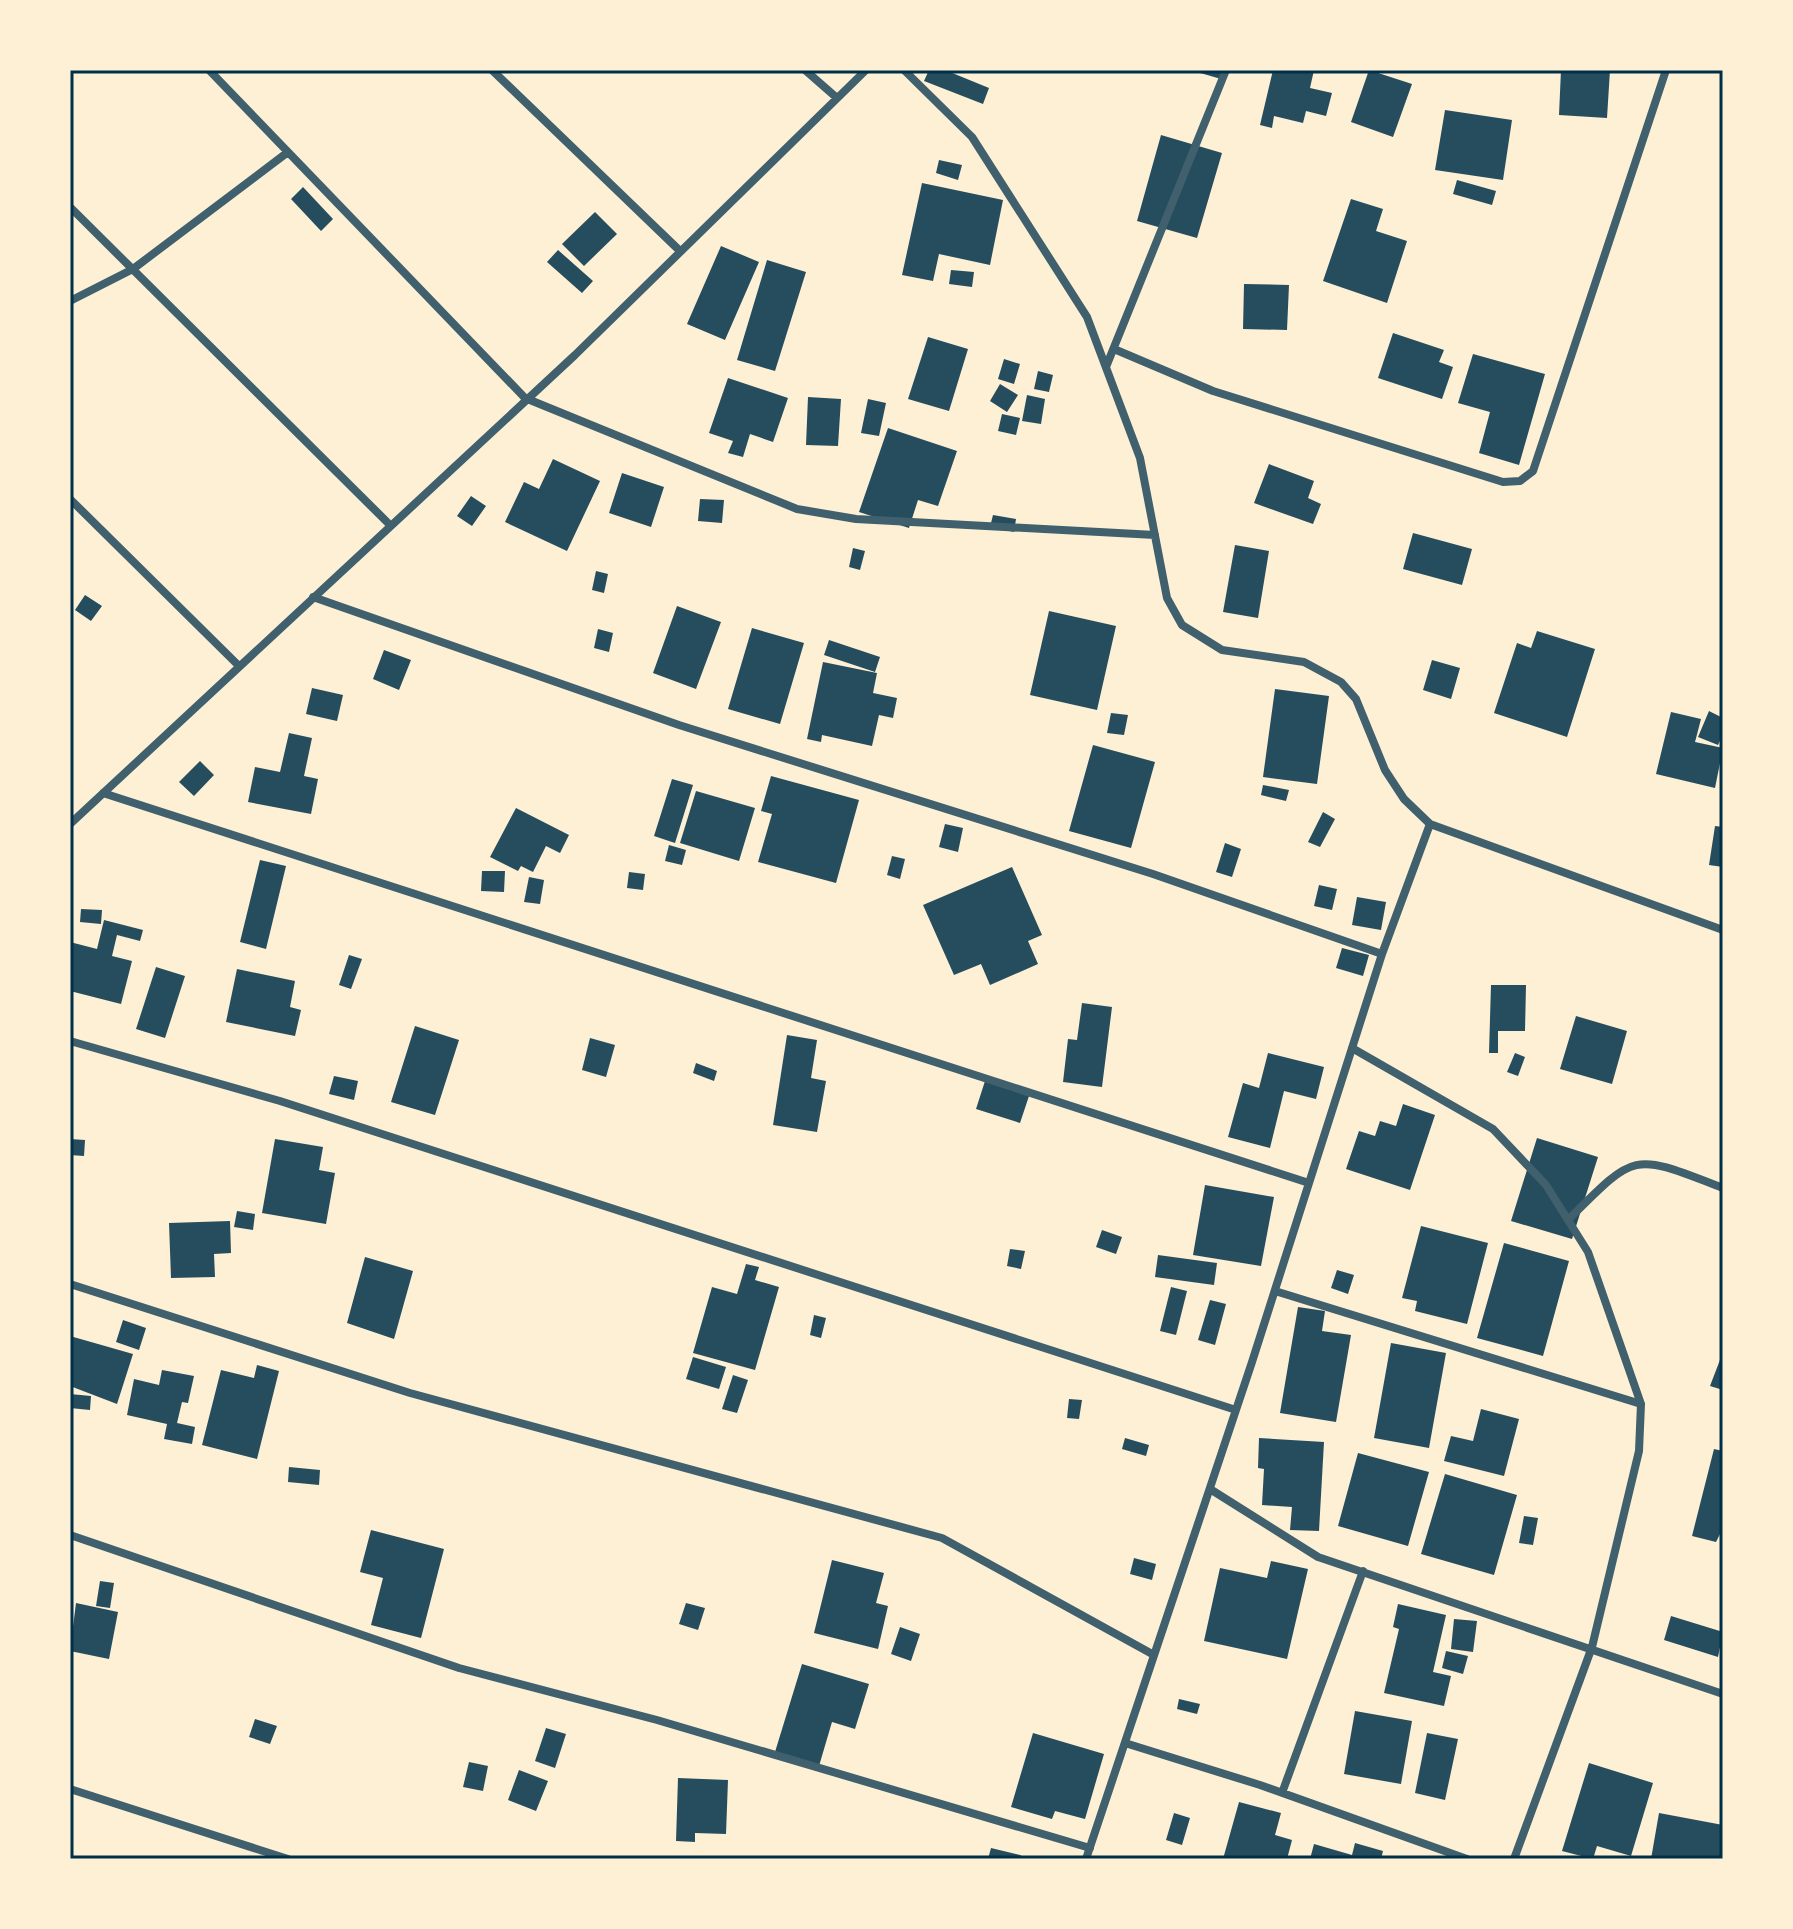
<svg xmlns="http://www.w3.org/2000/svg" width="1793" height="1929" font-family="'Fira Sans',sans-serif">
  <style>
    .building { fill: #264d5e }
    .lines { fill: none; stroke-linecap: round; stroke-linejoin: round }
    .minor { stroke: #3f606c; stroke-width: 8 }
    .neatline { fill: none; stroke: #003049; stroke-width: 3 }
  </style>
  <rect width="100%" height="100%" fill="#fdf0d5"/>
  <path class="building" d="M929,70H945L989,88L983,104L924,81Z
    M1190,70H1223L1221,79Z
    M1273,70H1314L1310,88L1332,93L1326,116L1306,111L1303,123L1274,116L1272,128L1260,125Z
    M1369,70L1412,84L1393,137L1351,122Z
    M1561,70H1610L1607,118L1559,115Z
    M1445,110L1512,120L1503,180L1435,170Z
    M1161,135L1222,153L1197,238L1137,221Z
    M939,160L962,165L958,180L936,173Z
    M1457,180L1496,191L1492,205L1453,194Z
    M922,183L1003,200L990,265L939,254L933,281L902,275Z
    M303,187L333,219L321,231L291,199Z
    M1351,199L1383,209L1376,231L1407,241L1387,303L1323,281Z
    M595,212L617,234L584,266L562,244Z
    M721,246L759,262L725,340L687,324Z
    M558,250L593,281L582,293L547,262Z
    M767,260L806,272L775,371L737,360Z
    M951,270L974,272L972,287L949,284Z
    M1244,284L1289,285L1287,330L1243,329Z
    M1393,333L1444,350L1439,362L1453,367L1442,399L1378,378Z
    M928,337L968,349L949,411L908,399Z
    M1473,354L1545,374L1519,465L1479,453L1490,412L1458,403Z
    M1004,359L1020,364L1014,384L998,379Z
    M1038,371L1053,375L1049,392L1034,389Z
    M728,378L788,398L773,442L750,434L743,457L728,453L733,441L709,433Z
    M1000,384L1018,395L1007,412L990,401Z
    M1027,395L1045,399L1041,424L1022,421Z
    M808,397L841,399L838,446L806,445Z
    M868,399L886,403L879,436L861,433Z
    M1002,414L1020,418L1016,435L998,431Z
    M888,428L957,451L938,506L918,500L909,528L859,512Z
    M553,459L600,481L567,551L505,522L524,482L539,489Z
    M1269,464L1314,481L1308,498L1321,504L1313,524L1254,503Z
    M622,473L664,487L651,527L609,513Z
    M471,496L486,506L472,526L457,516Z
    M700,499L724,500L722,523L698,521Z
    M993,515L1016,519L1014,532L990,527Z
    M1413,533L1472,549L1462,585L1403,569Z
    M1235,545L1269,551L1258,618L1223,612Z
    M853,548L865,551L860,570L849,567Z
    M596,571L608,574L604,593L592,590Z
    M85,595L102,606L91,621L75,610Z
    M677,606L721,622L696,689L653,673Z
    M1049,611L1116,626L1097,710L1030,695Z
    M752,628L804,643L780,724L728,709Z
    M598,629L613,633L609,652L594,648Z
    M1537,631L1595,649L1567,737L1494,713L1517,643L1531,648Z
    M829,640L880,657L875,672L824,655Z
    M384,650L411,660L399,690L373,679Z
    M1432,660L1460,668L1451,699L1423,690Z
    M823,662L877,673L873,693L897,698L893,718L879,715L872,746L822,735L821,742L807,739Z
    M312,688L343,695L337,721L306,714Z
    M1275,689L1329,696L1317,784L1263,777Z
    M1709,711L1723,718V734L1718,745L1698,737Z
    M1671,712L1701,719L1695,742L1723,748L1715,788L1656,774Z
    M1111,713L1128,715L1124,735L1107,733Z
    M289,733L312,738L304,776L318,779L311,814L248,802L255,767L280,772Z
    M1093,745L1155,762L1131,848L1069,831Z
    M200,761L214,775L194,796L179,782Z
    M771,776L859,800L836,883L758,862L772,814L761,811Z
    M672,779L693,785L675,843L654,836Z
    M1263,785L1289,790L1286,801L1261,795Z
    M696,791L755,808L739,861L680,843Z
    M516,808L569,835L560,853L546,846L533,872L521,866L518,871L490,857Z
    M1323,812L1335,819L1320,847L1308,842Z
    M945,824L963,828L958,852L939,847Z
    M1715,826L1723,827V867L1709,865Z
    M1225,843L1241,849L1232,877L1216,872Z
    M669,845L686,850L682,865L665,861Z
    M892,856L905,859L900,879L887,875Z
    M260,860L286,866L266,949L240,942Z
    M1012,867L1042,935L1028,941L1038,964L990,985L981,964L954,975L923,905Z
    M482,871H505L504,892L481,891Z
    M629,872L645,874L643,890L627,888Z
    M529,877L544,880L540,904L524,902Z
    M1319,885L1337,889L1332,910L1314,906Z
    M1357,897L1386,902L1381,930L1352,925Z
    M81,909L102,910L101,924L80,922Z
    M104,920L143,930L140,941L117,935L112,956L132,961L121,1004L70,991V942L97,949Z
    M1342,948L1369,955L1363,976L1336,968Z
    M349,955L362,959L351,989L339,985Z
    M156,967L185,976L165,1038L136,1029Z
    M237,969L295,981L290,1007L301,1010L295,1036L226,1022Z
    M1491,985H1526L1525,1031H1498V1053H1489Z
    M1082,1003L1112,1007L1102,1087L1063,1082L1068,1039L1077,1040Z
    M1576,1016L1627,1031L1612,1084L1560,1069Z
    M415,1026L459,1040L435,1115L391,1102Z
    M787,1035L817,1040L811,1078L826,1081L817,1132L773,1125Z
    M590,1038L615,1045L606,1077L582,1070Z
    M1268,1053L1324,1067L1316,1099L1284,1091L1270,1148L1228,1137L1243,1083L1259,1088Z
    M1515,1053L1525,1057L1518,1076L1507,1072Z
    M696,1063L717,1071L714,1081L693,1073Z
    M334,1076L358,1081L354,1100L329,1094Z
    M985,1081L1029,1096L1020,1123L976,1109Z
    M1403,1104L1435,1115L1410,1190L1346,1169L1359,1131L1375,1136L1380,1121L1396,1126Z
    M1537,1138L1598,1157L1572,1239L1511,1221Z
    M70,1139L85,1140L84,1156L70,1155Z
    M275,1139L323,1147L319,1170L335,1173L326,1224L262,1213Z
    M1205,1185L1274,1197L1261,1266L1193,1255Z
    M237,1211L255,1214L253,1230L234,1227Z
    M230,1221L231,1253L214,1254L215,1277L171,1278L169,1223Z
    M1421,1226L1488,1243L1467,1324L1415,1311L1417,1301L1402,1298Z
    M1102,1230L1122,1237L1116,1254L1096,1247Z
    M1504,1243L1569,1261L1543,1356L1477,1338Z
    M1010,1249L1025,1251L1021,1269L1007,1266Z
    M1158,1255L1217,1263L1214,1285L1155,1277Z
    M365,1257L413,1271L394,1339L347,1323Z
    M746,1264L759,1267L755,1280L779,1287L755,1370L693,1353L712,1287L737,1294Z
    M1337,1270L1354,1275L1348,1294L1331,1288Z
    M1171,1287L1187,1291L1176,1335L1160,1331Z
    M1210,1300L1226,1304L1215,1345L1198,1340Z
    M1298,1307L1325,1311L1322,1331L1351,1335L1336,1422L1280,1413Z
    M814,1315L826,1318L821,1338L810,1335Z
    M123,1320L146,1328L139,1350L116,1342Z
    M70,1336L133,1354L117,1404L70,1386Z
    M1391,1343L1446,1353L1429,1448L1374,1438Z
    M1723,1352V1390L1710,1386Z
    M693,1357L726,1367L719,1389L686,1379Z
    M257,1365L279,1371L257,1459L202,1445L221,1370L254,1378Z
    M162,1370L194,1376L188,1403L182,1402L177,1423L195,1427L192,1444L164,1439L167,1424L127,1415L134,1379L159,1385Z
    M733,1375L748,1380L737,1413L722,1409Z
    M70,1394L91,1396L90,1410L70,1408Z
    M1069,1399L1082,1400L1079,1419L1067,1418Z
    M1481,1409L1519,1419L1504,1476L1444,1461L1451,1436L1473,1441Z
    M1125,1438L1149,1445L1146,1456L1122,1449Z
    M1259,1438L1324,1442L1319,1531L1290,1530L1292,1507L1262,1505L1264,1469L1258,1468Z
    M1714,1449L1723,1451V1528L1716,1542L1692,1536Z
    M1358,1453L1429,1472L1408,1546L1338,1526Z
    M289,1467L320,1470L319,1485L288,1482Z
    M1445,1474L1517,1495L1494,1575L1421,1554Z
    M1524,1516L1538,1518L1533,1545L1519,1543Z
    M371,1530L444,1549L421,1638L371,1625L383,1578L360,1572Z
    M1134,1558L1156,1564L1152,1580L1130,1574Z
    M832,1560L884,1573L876,1603L888,1606L878,1649L814,1633Z
    M1271,1561L1308,1569L1287,1659L1204,1641L1220,1568L1267,1578Z
    M100,1581L114,1583L110,1608L96,1606Z
    M76,1603L118,1612L109,1659L70,1651Z
    M686,1603L705,1608L698,1630L679,1624Z
    M1398,1604L1446,1615L1433,1672L1451,1676L1444,1706L1384,1693L1399,1629L1393,1627Z
    M1671,1616L1723,1632L1718,1657L1664,1640Z
    M1454,1619L1477,1621L1473,1652L1451,1649Z
    M900,1627L920,1634L911,1661L891,1654Z
    M1446,1651L1468,1656L1463,1674L1442,1668Z
    M802,1664L869,1684L855,1729L832,1722L819,1766L775,1752Z
    M1179,1699L1200,1704L1197,1714L1177,1709Z
    M1355,1711L1412,1721L1401,1784L1344,1774Z
    M255,1719L277,1726L270,1744L249,1737Z
    M546,1728L566,1734L555,1768L535,1761Z
    M1033,1733L1104,1754L1085,1819L1055,1811L1052,1819L1011,1807Z
    M1427,1733L1458,1739L1445,1800L1415,1793Z
    M469,1762L488,1766L483,1791L463,1787Z
    M1589,1763L1653,1783L1631,1856L1597,1846L1593,1859L1562,1851Z
    M519,1770L548,1781L536,1811L508,1800Z
    M678,1778L728,1780L726,1834L695,1833V1842L676,1841Z
    M1239,1802L1281,1813L1275,1835L1292,1840L1287,1859H1223Z
    M1174,1813L1190,1818L1182,1845L1166,1840Z
    M1659,1813L1723,1825V1859H1651Z
    M1355,1843L1383,1851L1381,1859H1310L1314,1844L1352,1855Z
    M991,1848L1020,1855L1027,1859H988Z"/>
  <g class="lines">
    <path class="minor" d="M209,70L525,398L797,509L856,519L1155,535
      M492,70L679,250
      M805,70L837,98
      M904,70L972,137L1087,317L1140,458L1167,598L1182,625L1222,650L1304,662L1341,682L1356,699L1385,770L1404,799L1430,824L1723,930
      M70,207L390,525
      M70,301L133,269L288,152
      M1114,349L1213,391L1503,482L1520,481L1533,471L1666,70
      M1106,367L1226,70
      M70,499L239,666
      M313,597L679,725L1153,874L1382,954
      M103,793L1309,1183
      M70,824L575,355L866,70
      M70,1041L280,1101L1236,1410
      M1352,1048L1493,1129L1546,1185L1588,1252L1641,1404L1639,1451L1592,1647L1514,1859
      M1568,1220C1637,1151 1632,1153 1723,1188
      M70,1284L410,1393L942,1538L1154,1655
      M1275,1291L1641,1404
      M1210,1489L1318,1557L1723,1694
      M70,1535L459,1668L657,1720L1090,1848
      M1125,1743L1260,1785L1467,1859
      M70,1789L288,1859
      M1282,1793L1363,1571
      M1086,1859L1252,1362L1382,954L1430,824"/>
  </g>
  <rect width="1793" height="1929" fill="none" stroke="#fdf0d5" stroke-width="144"/>
  <rect x="72" y="72" width="1649" height="1785" class="neatline"/>
</svg>
